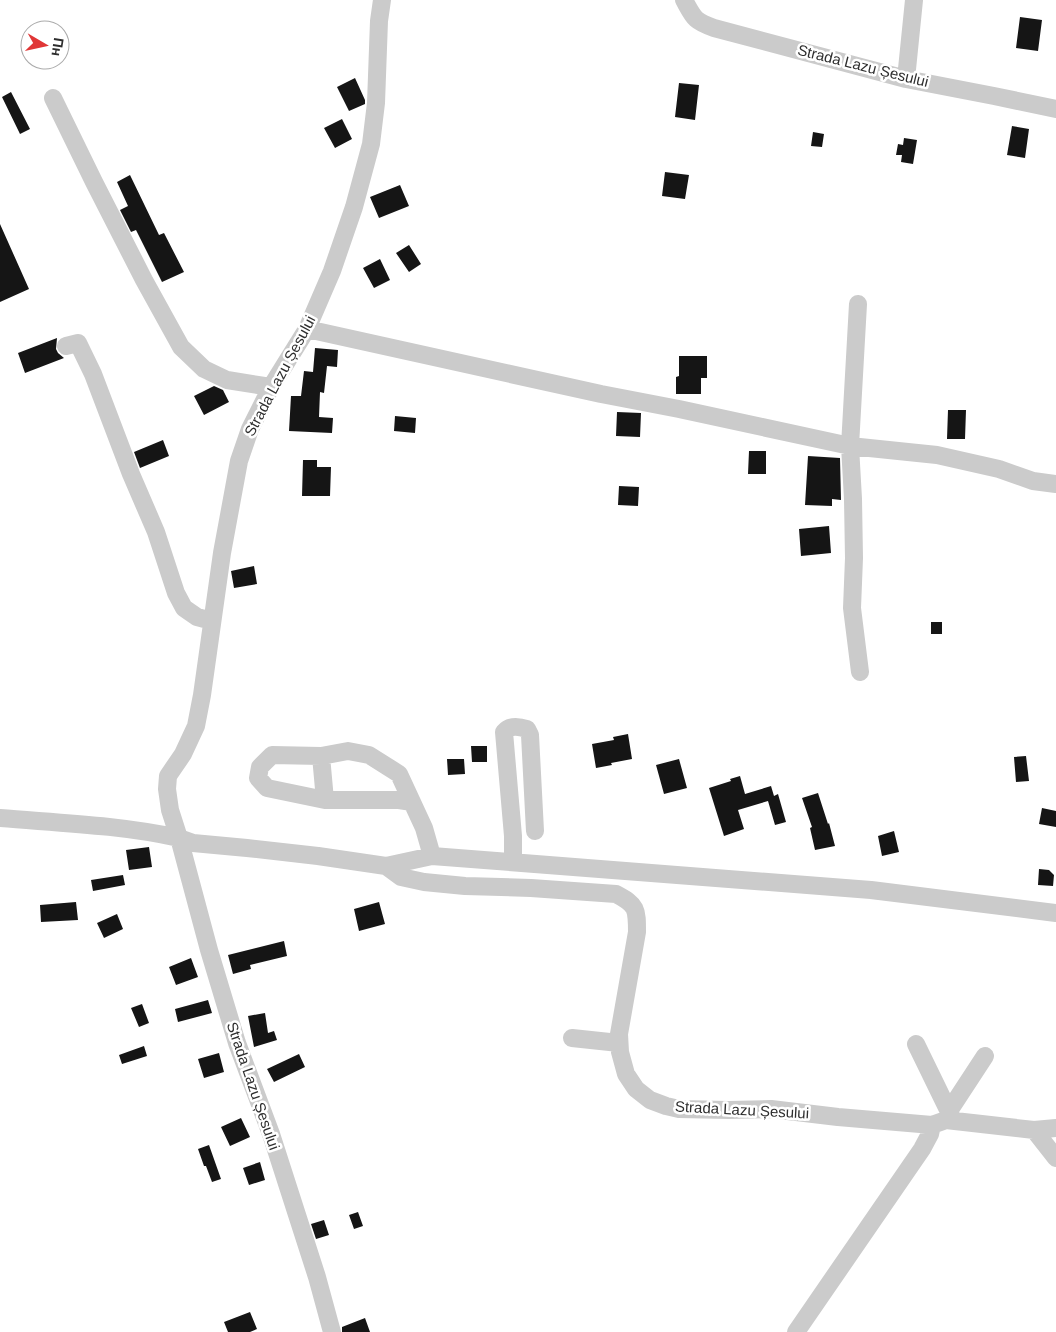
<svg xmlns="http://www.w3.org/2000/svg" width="1056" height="1332" font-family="Helvetica,sans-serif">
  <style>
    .building { fill: #151515 }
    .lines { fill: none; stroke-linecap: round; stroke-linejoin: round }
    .minor { stroke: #cbcbcb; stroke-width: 18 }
    .labels { text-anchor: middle; stroke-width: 5; stroke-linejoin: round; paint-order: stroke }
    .street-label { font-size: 15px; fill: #2e2e2e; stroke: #fff }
  </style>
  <rect width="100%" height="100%" fill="#fff"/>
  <path class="building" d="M1020,17L1042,20L1038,51L1016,48Z
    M355,78L365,100V104L349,111L337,87Z
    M679,83L699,85L695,120L675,117Z
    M11,92L30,129L20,134L2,97Z
    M342,119L352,139L335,148L324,128Z
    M1012,126L1029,129L1025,158L1007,155Z
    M813,132L824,134L822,147L811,146Z
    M904,138L917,140L913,164L901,162L902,155H896L898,144L903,145Z
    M665,172L689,175L685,199L662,196Z
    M130,175L159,235L164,233L184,272L162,282L136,230L131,232L120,210L128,206L117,182Z
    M400,185L409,206L379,218L370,197Z
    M0,224L29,289L0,302Z
    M409,245L421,264L409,272L396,253Z
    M380,259L390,280L374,288L363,268Z
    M57,338L56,349L58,353L64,358L25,373L18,353Z
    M315,348L338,350L337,367L327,366L324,393L320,392L319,417L333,418L332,433L289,431L291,396H301L304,371L313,372Z
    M679,356H707V378H701V394H676V377L679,376Z
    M214,386L223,390L229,402L204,415L194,396Z
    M948,410H966L965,439H947Z
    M617,412L641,413L640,437L616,436Z
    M395,416L416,418L415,433L394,431Z
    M163,440L169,456L140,468L134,452Z
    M749,451H766V474H748Z
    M808,456L840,458L841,500L832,499V506L805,505Z
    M303,460H317V467H331L330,496H302Z
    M619,486L639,487L638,506L618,505Z
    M829,526L831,553L801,556L799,529Z
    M254,566L257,584L234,588L231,571Z
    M931,622H942V634H931Z
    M628,734L632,759L611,763L612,765L596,768L592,744L614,740L613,737Z
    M471,746H487V762H472Z
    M1026,756L1029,781L1016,782L1014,757Z
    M447,759H464L465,774L448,775Z
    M679,759L687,788L664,794L656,765Z
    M740,776L745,794L771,786L774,796L778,794L786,822L775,825L768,801L738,810L744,829L724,836L709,788L731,781L730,779Z
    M818,793L828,824L829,823L835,846L815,850L810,828L812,827L802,798Z
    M1042,808L1056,811V827L1039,824Z
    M894,831L899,852L882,856L878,836Z
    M149,847L152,867L129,870L126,850Z
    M1039,869L1049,870L1054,875L1053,886L1038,885Z
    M123,875L125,885L93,891L91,880Z
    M76,902L78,920L41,922L40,905Z
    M379,902L385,924L359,931L354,909Z
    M117,914L123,929L104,938L97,923Z
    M284,941L287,956L250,965L251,969L233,974L228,955Z
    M191,958L198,977L176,985L169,967Z
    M208,1000L212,1013L178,1022L175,1009Z
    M142,1004L149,1023L139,1027L131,1008Z
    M265,1013L268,1033L274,1031L277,1040L254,1047L248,1016Z
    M144,1046L147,1056L122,1064L119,1055Z
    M219,1053L224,1072L204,1078L198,1059Z
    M299,1054L305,1067L274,1082L267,1069Z
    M241,1118L250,1137L230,1146L221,1127Z
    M209,1145L221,1179L212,1182L206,1166H204L198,1149Z
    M260,1162L265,1180L249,1185L243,1168Z
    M358,1212L363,1226L354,1229L349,1215Z
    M324,1220L329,1235L316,1239L311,1224Z
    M250,1312L257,1329L250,1332H228L224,1322Z
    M365,1318L370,1332H342V1327Z"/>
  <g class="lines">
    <path class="minor" d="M382,0L379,21L376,103L371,144L354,207L332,271L307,329L271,387L250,429L239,461L222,553L202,695L196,726L183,754L168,776L167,789L170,810L179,838L193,843L247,848L318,856L386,866L432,856L871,890L1056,913
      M684,0C694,18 694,21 714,28L906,79L994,96L1056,109
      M906,79L914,0
      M53,98L94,182L144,280L181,347L204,369L227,380L271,387
      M858,304L850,446L937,455L999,469L1033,481L1056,484
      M307,329L601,394L679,409L850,446L853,499L854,558L852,608L860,672
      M66,346L78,343L93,374L131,474L156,532L176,593L184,608L197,617L212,621
      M321,756L325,800
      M412,802L399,800H325L267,788L258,778L260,767L272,755L321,756L348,751L369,755L399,774L424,828L432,856
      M0,818C60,823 120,825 179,838L209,950L237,1043L271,1134L317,1277L332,1332
      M513,862V836L504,732C510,725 518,726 527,729L530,735L535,831
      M386,866L401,877L424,882L465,886L531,888L616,894C637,905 637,909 637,932L619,1034L620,1052L626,1074L636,1089L650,1100L666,1106L679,1109L729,1110L771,1109L838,1117L932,1125L946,1120L1034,1130L1056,1128
      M572,1038L619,1043
      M916,1044L953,1120
      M949,1111L985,1056
      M1034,1130L1056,1158
      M796,1332L922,1149L930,1134L932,1125"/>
  </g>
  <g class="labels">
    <g class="street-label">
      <text transform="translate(863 66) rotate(14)" y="5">Strada Lazu Șesului</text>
      <text transform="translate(280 376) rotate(-62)" y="5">Strada Lazu Șesului</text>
      <text transform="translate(253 1086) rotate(71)" y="5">Strada Lazu Șesului</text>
      <text transform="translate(742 1110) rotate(3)" y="5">Strada Lazu Șesului</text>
    </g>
  </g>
  <g transform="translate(45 45) rotate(99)"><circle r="24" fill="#ffffff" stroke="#ababab"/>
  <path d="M0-4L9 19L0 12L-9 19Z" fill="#e03636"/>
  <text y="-8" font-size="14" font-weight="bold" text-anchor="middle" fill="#2e2e2e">Пн</text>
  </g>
</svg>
